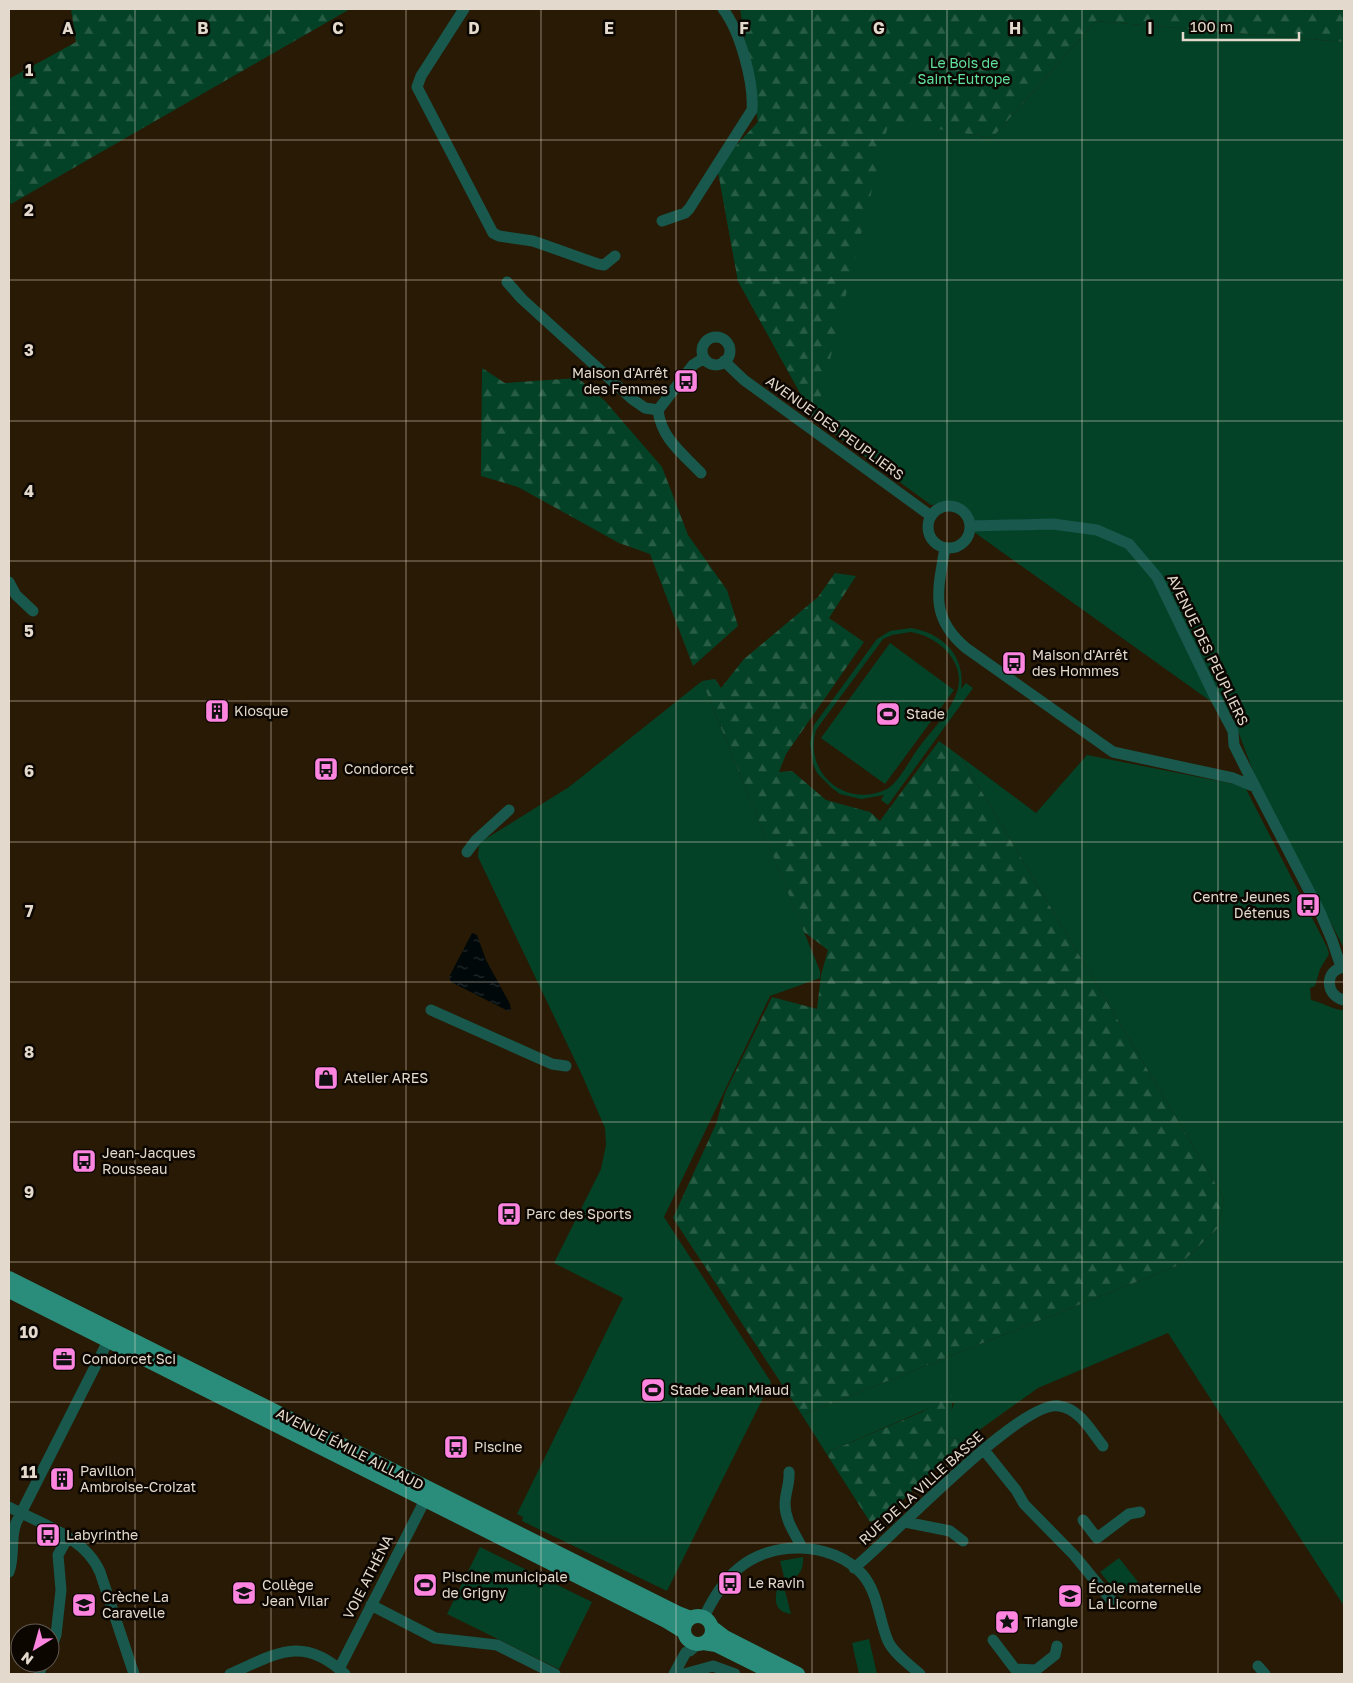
<svg xmlns="http://www.w3.org/2000/svg" width="1353" height="1683" font-family="'Golos Text',sans-serif">
  <style>
    .green { fill: #044227; fill-rule: evenodd }
    .forest { fill: url(#forest-firs) }
    .water { fill: url(#water-ripples) }
    .lines { fill: none; stroke-linecap: round; stroke-linejoin: round }
    .minor { stroke: #18584d; stroke-width: 11 }
    .major { stroke: #2a8d7c; stroke-width: 14 }
    .grid { fill: none; stroke: #e3d9cc; stroke-width: 1; stroke-opacity: 0.55 }
    .labels { text-anchor: middle; stroke-width: 5; stroke-linejoin: round; paint-order: stroke }
    .park-label { font-size: 14px; fill: #5fe29d; stroke: #0c0601 }
    .poi-label { font-size: 14px; fill: #e3d9cc; stroke: #0c0601; text-anchor: start }
    .street-label { font-size: 14px; fill: #e3d9cc; stroke: #0c0601 }
    .grid-label { font-size: 16px; text-anchor: middle; font-weight: bold; fill: #e3d9cc; stroke: #0c0601; stroke-width: 5; stroke-linejoin: round; paint-order: stroke }
  </style>
  <defs>
    <pattern id="forest-firs" width="22" height="20" patternUnits="userSpaceOnUse" patternTransform="scale(1.25)"><rect width="22" height="20" fill="#044227"/><path d="M5 1l3.5 6h-7zM16 11l3.5 6h-7z" fill="#285d45"/></pattern>
    <pattern id="water-ripples" width="26" height="14" patternUnits="userSpaceOnUse" patternTransform="scale(1.25)"><rect width="26" height="14" fill="#00080a"/><path d="M2 4q2-2 4 0t4 0M15 11q2-2 4 0t4 0" fill="none" stroke="#252b2c"/></pattern>
  </defs>
  <rect width="100%" height="100%" fill="#281a04"/>
  <path class="green" d="M742,10L876,118L992,138L1096,21L1344,42V948L1260,790L1231,712L1220,708L974,532L970,514L954,502L931,505L815,420L738,281L717,166L758,122Z
    M911,628C942,633 966,656 961,689L966,683L973,688L888,805L881,800L884,795L861,799L840,794L832,788L817,773L813,764L810,743L814,725L877,639L890,631ZM911,632C940,637 970,665 955,697C947,716 929,733 917,750C909,761 899,782 887,789C866,800 840,795 825,777C814,764 811,746 816,730L883,639L892,635Z
    M890,643L954,690L885,784L821,738Z
    M702,681L820,971V978L770,996L664,1217L771,1382L667,1591L522,1521L523,1517L517,1514L623,1298L554,1263L601,1169L606,1145L605,1128L582,1075L478,857L479,843L569,787Z
    M1087,755L1239,785L1246,789L1327,947L1329,954L1320,969L1315,986L1310,988L1311,1000C1322,1002 1332,1010 1344,1010V1606L1168,1333L1038,1388L964,1441L949,1437V1418L954,1403L932,1407L826,1453L802,1415L1179,1265L1218,1228L1224,1198L961,757L1036,813Z
    M480,1547L592,1602L559,1669L447,1614Z
    M803,1557C804,1569 799,1579 785,1581L780,1561Z
    M1119,1558L1138,1582L1120,1597L1100,1572Z
    M780,1588L785,1591L791,1614C776,1612 774,1603 777,1589Z
    M869,1639L877,1674H859L852,1643Z"/>
  <path class="forest" d="M71,9H350L11,204L9,201V79L76,42Z
    M740,9H1344V42L1096,21L992,138L889,121L815,420L738,281L717,166L758,122Z
    M482,368L505,383L578,378L605,401L662,467L688,535L727,590L738,626L693,666L650,554L619,543L518,487L481,476Z
    M835,573L856,576L829,618L864,642L786,754L779,772L792,771L826,800L870,812L880,821L939,741L961,757L1224,1198L1218,1228L1179,1265L802,1415L673,1218L716,1124L725,1093L772,997L817,1009L821,975L828,950L804,932L702,681L715,679L721,688L744,659L818,597Z
    M938,1390H950C955,1406 949,1420 949,1437L964,1441L886,1516L870,1522L826,1453L922,1412L931,1407L930,1398Z"/>
  <path class="water" d="M472,933L477,935L486,960L510,1004L511,1010L508,1011L451,982L449,977Z"/>
  <g class="lines">
    <path class="minor" d="M464,9L421,76L417,87L493,233L499,236L533,241L598,264L604,265L615,256
      M662,221L685,213L689,209L752,110C754,82 740,31 723,9
      M507,282L522,299L632,399L645,408L658,410
      M702 351a14 14 0 1 1 28 0a14 14 0 1 1-28 0Z
      M724,361L744,380L931,516
      M658,410C661,438 682,453 701,473
      M658,410L693,365L704,358
      M928 527a21 21 0 1 1 42 0a21 21 0 1 1-42 0Z
      M970,526L1053,524L1097,530L1129,544L1157,577L1215,697L1233,731L1234,745L1246,769L1319,910L1332,940L1341,967
      M945,548C938,590 929,617 966,648L1113,752L1233,778L1255,787
      M9,582L16,595L33,611
      M467,852L476,840L509,810
      M1344,967C1324,970 1325,996 1344,1000
      M431,1010L552,1064L566,1066
      M984,1450L1016,1490L1024,1504L1074,1555L1111,1600
      M789,1472C790,1484 785,1493 785,1504C785,1521 795,1533 802,1548
      M9,1507C41,1524 85,1537 100,1572L134,1674
      M1083,1520L1097,1538L1129,1514L1140,1512
      M905,1522L950,1531L963,1541
      M854,1568C890,1540 1021,1399 1059,1406C1080,1409 1091,1431 1103,1446
      M9,1572C15,1556 10,1539 16,1523L108,1341
      M371,1605L435,1638L497,1645L555,1674
      M704,1617C713,1599 723,1581 739,1568C772,1540 832,1541 862,1574C878,1592 879,1620 888,1641C894,1654 910,1665 920,1674
      M993,1640L1015,1669L1036,1670L1055,1655L1057,1646
      M50,1652L56,1635L61,1590L58,1555L68,1537
      M1258,1666L1265,1674
      M339,1669L425,1500
      M39,1674L43,1663
      M230,1674C276,1654 302,1634 345,1674
      M674,1674L686,1652L690,1651L699,1643
      M684,1674L713,1666L735,1674"/>
    <path class="major" d="M9,1278L678,1613L691,1618
      M9,1291L666,1621L684,1632
      M684 1630a14 14 0 1 1 28 0a14 14 0 1 1-28 0Z
      M712,1627L725,1637L798,1674
      M703,1643L716,1645L774,1674"/>
  </g>
  <path class="grid" d="M135,9V1674M271,9V1674M406,9V1674M541,9V1674M676,9V1674M812,9V1674M947,9V1674M1082,9V1674M1218,9V1674M9,140H1344M9,280H1344M9,421H1344M9,561H1344M9,701H1344M9,842H1344M9,982H1344M9,1122H1344M9,1262H1344M9,1402H1344M9,1543H1344"/>
  <defs>
    <symbol id="bus-square" viewBox="-11 -11 22 22"><rect x="-9" y="-9" width="18" height="18" rx="4" fill="#fe85df" stroke="#0c0601"/><path d="M-5-6H5V4H4V6H2V4H-2V6H-4V4H-5ZM-3.5-4V0h7V-4ZM-3.5 1.2v1.5H-2V1.2ZM2 1.2v1.5H3.5V1.2Z" fill="#111"/></symbol>
    <symbol id="building-square" viewBox="-11 -11 22 22"><rect x="-9" y="-9" width="18" height="18" rx="4" fill="#fe85df" stroke="#0c0601"/><path d="M-4-6H4V6H1V3H-1V6H-4ZM-2.5-4.3h1.7v1.8h-1.7ZM.8-4.3h1.7v1.8H.8ZM-2.5-1h1.7V.8h-1.7ZM.8-1h1.7V.8H.8Z" fill="#111"/></symbol>
    <symbol id="stadium-square" viewBox="-11 -11 22 22"><rect x="-9" y="-9" width="18" height="18" rx="4" fill="#fe85df" stroke="#0c0601"/><path d="M0-5a6.5 5 0 1 0 0 10a6.5 5 0 1 0 0-10ZM-3.5-1.8h7v3.6h-7Z" fill="#111"/></symbol>
    <symbol id="shop-square" viewBox="-11 -11 22 22"><rect x="-9" y="-9" width="18" height="18" rx="4" fill="#fe85df" stroke="#0c0601"/><path d="M-5-2.5h2.3a2.7 3.5 0 0 1 5.4 0H5L5.5 6h-11ZM-1.5-2.5h3a1.5 2.3 0 0 0-3 0Z" fill="#111"/></symbol>
    <symbol id="office-square" viewBox="-11 -11 22 22"><rect x="-9" y="-9" width="18" height="18" rx="4" fill="#fe85df" stroke="#0c0601"/><path d="M-6-3h4V-5.5h4V-3h4V5H-6ZM-1-4.5V-3h2v-1.5ZM-6 0V1H6V0Z" fill="#111"/></symbol>
    <symbol id="school-square" viewBox="-11 -11 22 22"><rect x="-9" y="-9" width="18" height="18" rx="4" fill="#fe85df" stroke="#0c0601"/><path d="M0-5L7-2L0 1L-7-2ZM-4 1L0 2.5L4 1V4Q0 6-4 4Z" fill="#111"/></symbol>
    <symbol id="sight-square" viewBox="-11 -11 22 22"><rect x="-9" y="-9" width="18" height="18" rx="4" fill="#fe85df" stroke="#0c0601"/><path d="M0-6L1.8-2.2L6-1.7L2.9 1.2L3.7 5.4L0 3.3L-3.7 5.4L-2.9 1.2L-6-1.7L-1.8-2.2Z" fill="#111"/></symbol>
  </defs>
  <g fill-rule="evenodd">
    <use href="#bus-square" x="672" y="367" width="28" height="28"/>
    <use href="#bus-square" x="1000" y="649" width="28" height="28"/>
    <use href="#building-square" x="203" y="697" width="28" height="28"/>
    <use href="#stadium-square" x="874" y="700" width="28" height="28"/>
    <use href="#bus-square" x="312" y="755" width="28" height="28"/>
    <use href="#bus-square" x="1294" y="891" width="28" height="28"/>
    <use href="#shop-square" x="312" y="1064" width="28" height="28"/>
    <use href="#bus-square" x="70" y="1147" width="28" height="28"/>
    <use href="#bus-square" x="495" y="1200" width="28" height="28"/>
    <use href="#office-square" x="50" y="1345" width="28" height="28"/>
    <use href="#stadium-square" x="639" y="1376" width="28" height="28"/>
    <use href="#bus-square" x="442" y="1433" width="28" height="28"/>
    <use href="#building-square" x="48" y="1465" width="28" height="28"/>
    <use href="#bus-square" x="34" y="1521" width="28" height="28"/>
    <use href="#bus-square" x="716" y="1569" width="28" height="28"/>
    <use href="#stadium-square" x="411" y="1571" width="28" height="28"/>
    <use href="#school-square" x="230" y="1579" width="28" height="28"/>
    <use href="#school-square" x="1056" y="1582" width="28" height="28"/>
    <use href="#school-square" x="70" y="1591" width="28" height="28"/>
    <use href="#sight-square" x="993" y="1608" width="28" height="28"/>
  </g>
  <g class="labels">
    <g class="park-label">
      <text x="964" y="68">Le Bois de<tspan x="964" dy="16">Saint-Eutrope</tspan></text>
    </g>
    <g class="poi-label">
      <text x="668" y="378" text-anchor="end">Maison d'Arrêt<tspan x="668" dy="16">des Femmes</tspan></text>
      <text x="1032" y="660">Maison d'Arrêt<tspan x="1032" dy="16">des Hommes</tspan></text>
      <text x="234" y="716">Kiosque</text>
      <text x="906" y="719">Stade</text>
      <text x="344" y="774">Condorcet</text>
      <text x="1290" y="902" text-anchor="end">Centre Jeunes<tspan x="1290" dy="16">Détenus</tspan></text>
      <text x="344" y="1083">Atelier ARES</text>
      <text x="102" y="1158">Jean-Jacques<tspan x="102" dy="16">Rousseau</tspan></text>
      <text x="526" y="1219">Parc des Sports</text>
      <text x="82" y="1364">Condorcet Sci</text>
      <text x="670" y="1395">Stade Jean Miaud</text>
      <text x="474" y="1452">Piscine</text>
      <text x="80" y="1476">Pavillon<tspan x="80" dy="16">Ambroise-Croizat</tspan></text>
      <text x="66" y="1540">Labyrinthe</text>
      <text x="442" y="1582">Piscine municipale<tspan x="442" dy="16">de Grigny</tspan></text>
      <text x="748" y="1588">Le Ravin</text>
      <text x="262" y="1590">Collège<tspan x="262" dy="16">Jean Vilar</tspan></text>
      <text x="1088" y="1593">École maternelle<tspan x="1088" dy="16">La Licorne</tspan></text>
      <text x="102" y="1602">Crèche La<tspan x="102" dy="16">Caravelle</tspan></text>
      <text x="1024" y="1627">Triangle</text>
    </g>
    <g class="street-label">
      <text transform="translate(835 428) rotate(36)" y="5">AVENUE DES PEUPLIERS</text>
      <text transform="translate(1208 650) rotate(64)" y="5">AVENUE DES PEUPLIERS</text>
      <text transform="translate(350 1449) rotate(27)" y="5">AVENUE ÉMILE AILLAUD</text>
      <text transform="translate(921 1488) rotate(-42)" y="5">RUE DE LA VILLE BASSE</text>
      <text transform="translate(368 1577) rotate(-63)" y="5">VOIE ATHÉNA</text>
    </g>
  </g>
  <g class="grid-label">
    <text x="68" y="34">A</text>
    <text x="203" y="34">B</text>
    <text x="338" y="34">C</text>
    <text x="474" y="34">D</text>
    <text x="609" y="34">E</text>
    <text x="744" y="34">F</text>
    <text x="879" y="34">G</text>
    <text x="1015" y="34">H</text>
    <text x="1150" y="34">I</text>
    <text x="29" y="76">1</text>
    <text x="29" y="216">2</text>
    <text x="29" y="356">3</text>
    <text x="29" y="497">4</text>
    <text x="29" y="637">5</text>
    <text x="29" y="777">6</text>
    <text x="29" y="917">7</text>
    <text x="29" y="1058">8</text>
    <text x="29" y="1198">9</text>
    <text x="29" y="1338">10</text>
    <text x="29" y="1478">11</text>
  </g>
  <rect width="1353" height="1683" fill="none" stroke="#e3d9cc" stroke-width="20"/>
  <g transform="translate(35 1648) rotate(217)"><circle r="24" fill="#0c0601" stroke="#625a52"/>
  <path d="M0-4L9 19L0 12L-9 19Z" fill="#fe85df"/>
  <text y="-8" font-size="14" font-weight="bold" text-anchor="middle" fill="#e3d9cc">N</text>
  </g>
  <path d="M1183 32v8h116v-8" fill="none" stroke="#e3d9cc" stroke-width="2.5"/>
  <text x="1190" y="32" font-size="15" fill="#e3d9cc" stroke="#0c0601" stroke-width="4" paint-order="stroke">100 m</text>
</svg>
